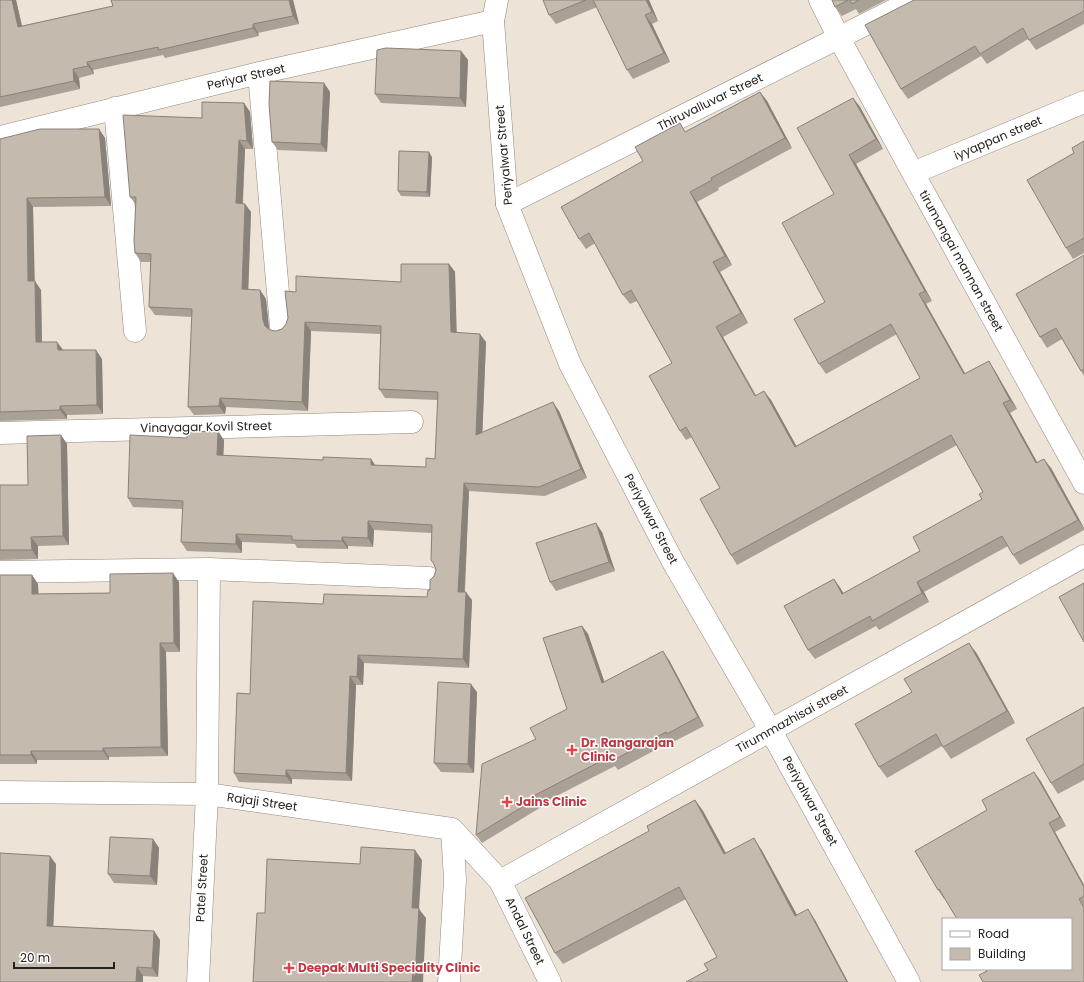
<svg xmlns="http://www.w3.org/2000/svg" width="1084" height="982" font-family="Poppins,sans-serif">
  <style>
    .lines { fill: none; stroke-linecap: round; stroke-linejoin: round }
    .minor-casing { stroke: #92887c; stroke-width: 23 }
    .tertiary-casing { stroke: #92887c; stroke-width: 23 }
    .minor { stroke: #fff; stroke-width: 22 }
    .tertiary { stroke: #fff; stroke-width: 22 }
    .wall { fill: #a9a096 }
    .shaded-wall { fill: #89827a }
    .building { fill: #c4baae; stroke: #89827a }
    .health-dot { fill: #e0444e; stroke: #fff; stroke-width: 1.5 }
    .labels { text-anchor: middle; stroke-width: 3; stroke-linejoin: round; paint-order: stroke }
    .street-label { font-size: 12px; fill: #26221d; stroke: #fff }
    .health-label { font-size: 12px; font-weight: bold; fill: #be3a42; stroke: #fff; text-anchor: start }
  </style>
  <rect width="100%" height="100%" fill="#ede3d6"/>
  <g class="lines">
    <defs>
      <path id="minor" d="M820,0L839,38L913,173L1084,483
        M259,73L281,327
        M115,108L135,331
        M0,137L259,73L493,21
        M913,173L1084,102
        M507,204L914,0
        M0,433L412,422
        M0,572L209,569L429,578
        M0,792L207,794L452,829L500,881L550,982
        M500,881L1084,556
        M198,982L207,794L209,569
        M449,982L455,880L452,829"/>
      <path id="tertiary" d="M497,0L493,21L507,204L570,364L673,562L771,731L909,982"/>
    </defs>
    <use href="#minor" class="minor-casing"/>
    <use href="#tertiary" class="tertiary-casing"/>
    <use href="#minor" class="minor"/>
    <use href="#tertiary" class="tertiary"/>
  </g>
  <path class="wall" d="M0,0H16L22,26L113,6L111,0H293L299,24L258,33L259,36L165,58L163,55L93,70L94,74L79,78L80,89L0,107Z
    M543,0H649L658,21L652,24L670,62L633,79L627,70L597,7L556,24L549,15Z
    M832,0H886L859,14L856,9L842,16L835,7Z
    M1084,0V24L1036,50L1028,39L987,64L981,56L908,99L901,89L913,1Z
    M461,51L468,60L466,107L381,103L375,94Z
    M324,83L330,92L327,152L278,150L272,142Z
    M760,92L767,101L792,148L718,188L719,190L697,202L732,265L720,272L748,323L723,337L756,395L771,400L796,446L920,378L897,334L826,374L819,364L834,194L853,98L860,107L883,149L856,164L932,301L926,304L965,374L995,371L1017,409L1010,413L1037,462L1051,468L1084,528V530L1020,565L1013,555L1008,546L924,592L929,602L879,630L876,626L815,659L808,650L834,579L844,594L920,551L982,499L983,492L957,445L737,565L731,555L720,488L692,437L686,440L680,431L672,363L637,301L630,304L623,295L595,243L586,249L579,239L643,161L686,132Z
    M244,103L250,112L253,149H245L243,204H245L251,212L248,290H260L266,299L269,329L270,330L276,331L282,329L286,324L296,292L401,282L449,264L455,272L456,333L486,342L482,433L559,411L587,478L545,496L469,491L465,592L472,600L469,668L364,663L363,685H356L352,781L292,779V784L239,782L234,773L250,694L323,604L427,597L436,570L435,565L431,560L432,533L374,530L373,547L348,546V549L297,548L295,544L242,542V553L187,551L181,542L183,509L133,507L128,498L224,440L223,456L323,460L371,459L375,465L426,467L435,459L438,400L385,398L379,389L381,334L311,331L308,411L226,407L225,414L194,415L188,407L192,317L155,315L149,307L151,262H141L135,253L136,205L130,197L202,118Z
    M99,129L105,138L111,206L33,207L34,281L41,290L42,342L64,350L102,359L103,414L67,415V419L0,421V139Z
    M1084,141V253L1073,259L1066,248L1074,153Z
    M432,157L430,197L401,196L398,191Z
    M1084,255V376L1062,339L1047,348L1040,337Z
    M61,435L67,444L69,545L38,546V559L0,560V485H28Z
    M602,532L615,571L556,591L550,582Z
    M0,575H32L38,584V594L110,593L179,582L180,652H166L168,756L109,757V760H37V764H0Z
    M582,626L588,634L604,682L669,660L704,726L673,742L672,741L618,770L615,766L541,804L543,806L482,843L476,835L536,739L567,709Z
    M969,643L977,654L1015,723L951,759L942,746L887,778L879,767L912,692Z
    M477,692L474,773L441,772L434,763Z
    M1084,707V780L1058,794L1051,783Z
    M1040,780L1066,826L1055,832L1084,885V982L945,898L944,899L938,890Z
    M695,800L703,811L726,853L761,849L797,915L815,920L848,982H686L708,970L717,957L686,899L563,964L555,953L649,831Z
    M153,839L159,848L157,885L114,883L108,874Z
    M56,864L53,926L154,931L160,940L158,977L143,976V982H0Z"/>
  <path class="shaded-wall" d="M12,0H16L24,35L18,27Z
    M289,0H293L299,24L293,16Z
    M646,0H649L658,21L652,12Z
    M645,15L652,24L670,62L664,53Z
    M253,24L258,33L259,36L253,28Z
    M461,51L468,60L466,107L460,98Z
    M87,62L93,70L94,74L88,66Z
    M73,69L79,78L80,89L74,81Z
    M324,83L330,92L327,152L321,144Z
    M760,92L767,101L792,148L785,138Z
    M853,98L860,107L883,149L876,139Z
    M244,103L250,112L253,149L247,141Z
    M99,129L105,138L111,206L105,197Z
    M239,140L245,149L242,212L236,203Z
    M429,152L432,157L430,197L427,192Z
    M849,155L856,164L932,301L925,291Z
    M690,192L697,202L732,265L725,256Z
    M27,198L33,207L35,290L28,281Z
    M245,204L251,212L248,298L242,289Z
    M713,262L720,272L748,323L741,313Z
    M449,264L455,272L457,341L451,332Z
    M35,281L41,290L42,351L36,342Z
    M260,290L266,299L269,328L271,334L265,326L263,320Z
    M919,294L926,304L971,384L964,374Z
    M305,322L311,331L308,411L302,402Z
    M716,327L723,337L761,406L755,396Z
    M480,334L486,342L482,444L476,435Z
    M57,342L64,351L58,350Z
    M96,350L102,359L103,414L97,405Z
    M989,361L995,371L1017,409L1010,400Z
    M764,391L771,400L802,456L795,447Z
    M220,398L226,407L225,414L219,406Z
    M553,402L559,411L587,478L581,469Z
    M1003,403L1010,413L1043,473L1036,463Z
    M60,406L67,415V419L60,410Z
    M218,431L224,440L223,464L217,455Z
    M61,435L67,444L69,545L63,536Z
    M371,459L377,468L371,465Z
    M1044,459L1051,468L1084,528L1078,520Z
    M464,483L469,491L464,600L458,592Z
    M368,521L374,530L373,547L368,538Z
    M596,523L602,532L615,571L609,562Z
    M236,534L242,542V553L236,544Z
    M31,537L38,546V559L32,550Z
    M342,537L348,546V549L342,541Z
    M173,573L179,582L180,652L174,643Z
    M32,575L38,584L39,603L32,594Z
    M834,579L841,589L849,604L842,594Z
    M917,582L924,592L929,602L922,593Z
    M466,592L472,600L469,668L463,659Z
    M582,626L588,634L608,692L602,683Z
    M160,643L166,652L168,756L161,747Z
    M969,643L977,654L1015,723L1007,711Z
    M663,651L669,660L704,726L698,717Z
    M358,655L364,663L363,685L357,677Z
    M350,676L356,685L352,781L346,773Z
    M471,684L477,692L474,773L468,764Z
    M103,748L109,757V760L103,751Z
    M31,751L37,760V764L31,755Z
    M286,770L292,779V784L286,776Z
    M1034,772L1040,780L1066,826L1060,817Z
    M695,800L703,811L732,865L724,854Z
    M1049,823L1055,832L1084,885V887Z
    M754,838L761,849L803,926L795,916Z
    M153,839L159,848L157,885L150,876Z
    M415,850L422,860L419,909L426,918L423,982H412V908Z
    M50,856L56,864L53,934L47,926Z
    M808,909L815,920L848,982H847Z
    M154,931L160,940L158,977L152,968Z
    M137,967L143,976V982H136Z"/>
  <path class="building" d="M0,0H12L18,27L113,6L111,0H289L293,16L253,24V28L159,50L158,47L87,62L88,66L73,69L74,81L0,97Z
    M543,0H586L549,15Z
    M593,0H646L652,12L645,15L664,53L627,70Z
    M832,0H848L835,7Z
    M850,0H859L852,4Z
    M914,0H1084V11L1029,40L1023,28L980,54L975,46L901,89L865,25Z
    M386,48L461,51L460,98L375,94L377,50Z
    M270,81L324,83L321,144L272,142L269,104Z
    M760,92L785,138L711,178L712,180L690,192L725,256L713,262L741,313L716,327L755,396L764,391L795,447L920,378L891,324L819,364L794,319L825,302L782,223L834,194L797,128L853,98L876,139L849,155L925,291L919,294L964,374L989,361L1010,400L1003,403L1036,463L1044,459L1078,520L1013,555L1002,536L917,582L922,593L872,621L870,616L808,650L784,606L834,579L842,594L920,551L913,537L982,499L979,494L983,492L951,435L731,555L700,499L720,488L686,427L680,431L649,376L672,363L631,290L623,295L589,233L579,239L561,207L643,161L635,147L680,123L685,132Z
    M202,102L244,103L247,141L239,140L236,203L245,204L242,289L260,290L263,320L265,326L270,330L276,331L282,329L286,324L288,318L285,291L296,292V276L401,282V264H449L451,332L480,334L476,435L553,402L581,469L539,487L464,483L458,592H466L463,659L358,655L357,677L350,676L346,773L286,770V776L234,773L237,693L250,694L253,601L323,604L324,594L427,597L428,590H430V580L434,576L436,570L434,564L431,560L432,525L368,521V538L342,537V541L292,540V536L236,534V544L181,542L183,501L128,498L130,435L187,438V432L218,431L217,455L323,460V457L371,459V465L426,467V458L435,459L438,392L379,389L381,326L305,322L302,402L220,398L219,406L188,407L192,309L149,307L151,254L135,253L134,241L136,197H130L123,115L202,118Z
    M40,129H99L105,197L27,198L28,281H35L36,342H57L58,350H96L97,405L60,406V410L0,412V139Z
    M1084,141V238L1066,248L1027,180L1074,153L1072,148Z
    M399,151L429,152L427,192L398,191Z
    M1084,255V369L1081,371L1056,328L1040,337L1016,294Z
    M61,435L63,536L31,537L32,550H0V485H28L27,436Z
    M596,523L609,562L550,582L536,543Z
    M173,573L174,643H160L161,747L103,748V751H31V755H0V575H32V594L110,593V574Z
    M1084,583V642L1059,597Z
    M582,626L602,683L663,651L698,717L667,734L666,732L612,761L609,757L535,795L537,798L476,835L482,764L536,739L530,728L567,709L543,638Z
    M969,643L1007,711L943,747L936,734L879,767L855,724L912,692L904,679Z
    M438,682L471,684L468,764L434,763Z
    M1084,707V764L1051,783L1026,739Z
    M1034,772L1060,817L1049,823L1084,887V896L1079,899L1084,908V982H983L979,975L987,971L985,969H1071V919H957L939,889L938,890L915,851L987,810L982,800Z
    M695,800L724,854L754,838L795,916L808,909L847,982H686L708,970L704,964L717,957L679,887L555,953L525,898L649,831L647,826Z
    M110,837L153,839L150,876L108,874Z
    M361,847L415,850L412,908H419L415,978L413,973L412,982H253L257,913H265L267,859L360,864Z
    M0,853L50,856L47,926L154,931L152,968L137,967L136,982H0Z"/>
  <g class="health-dot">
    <path d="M570 744h4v4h4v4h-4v4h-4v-4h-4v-4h4z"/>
    <path d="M505 796h4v4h4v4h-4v4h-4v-4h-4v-4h4z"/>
    <path d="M287 962h4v4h4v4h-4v4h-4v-4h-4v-4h4z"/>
  </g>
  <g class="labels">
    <g class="street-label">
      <text transform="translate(246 77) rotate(-13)" y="4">Periyar Street</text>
      <text transform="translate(710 102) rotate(-26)" y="4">Thiruvalluvar Street</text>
      <text transform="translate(998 138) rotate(-23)" y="4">iyyappan street</text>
      <text transform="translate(504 155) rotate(-95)" y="4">Periyalwar Street</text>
      <text transform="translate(961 261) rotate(61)" y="4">tirumangai mannan street</text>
      <text transform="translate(206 427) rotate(-1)" y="4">Vinayagar Kovil Street</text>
      <text transform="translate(651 519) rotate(62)" y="4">Periyalwar Street</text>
      <text transform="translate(792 719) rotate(-29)" y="4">Tirummazhisai street</text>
      <text transform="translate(810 801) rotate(61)" y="4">Periyalwar Street</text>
      <text transform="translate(262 802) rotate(8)" y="4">Rajaji Street</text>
      <text transform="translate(202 888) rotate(-87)" y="4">Patel Street</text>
      <text transform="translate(525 931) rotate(64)" y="4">Andal Street</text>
    </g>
    <g class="health-label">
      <text x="581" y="747">Dr. Rangarajan<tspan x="581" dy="14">Clinic</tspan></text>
      <text x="516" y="806">Jains Clinic</text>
      <text x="298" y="972">Deepak Multi Speciality Clinic</text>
    </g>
  </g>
  <rect x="942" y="918" width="130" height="52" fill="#ffffff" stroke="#a8a7a5"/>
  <rect x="950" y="931" width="20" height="6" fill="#ffffff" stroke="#a8a7a5"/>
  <text x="978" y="938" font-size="12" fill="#26221d">Road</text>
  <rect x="950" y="948" width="20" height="12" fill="#c4baae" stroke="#a8a7a5"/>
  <text x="978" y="958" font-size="12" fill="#26221d">Building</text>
  <path d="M14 962v6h100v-6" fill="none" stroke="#26221d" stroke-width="2"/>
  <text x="20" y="962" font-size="12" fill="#26221d" stroke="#ffffff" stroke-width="3" paint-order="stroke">20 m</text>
</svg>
